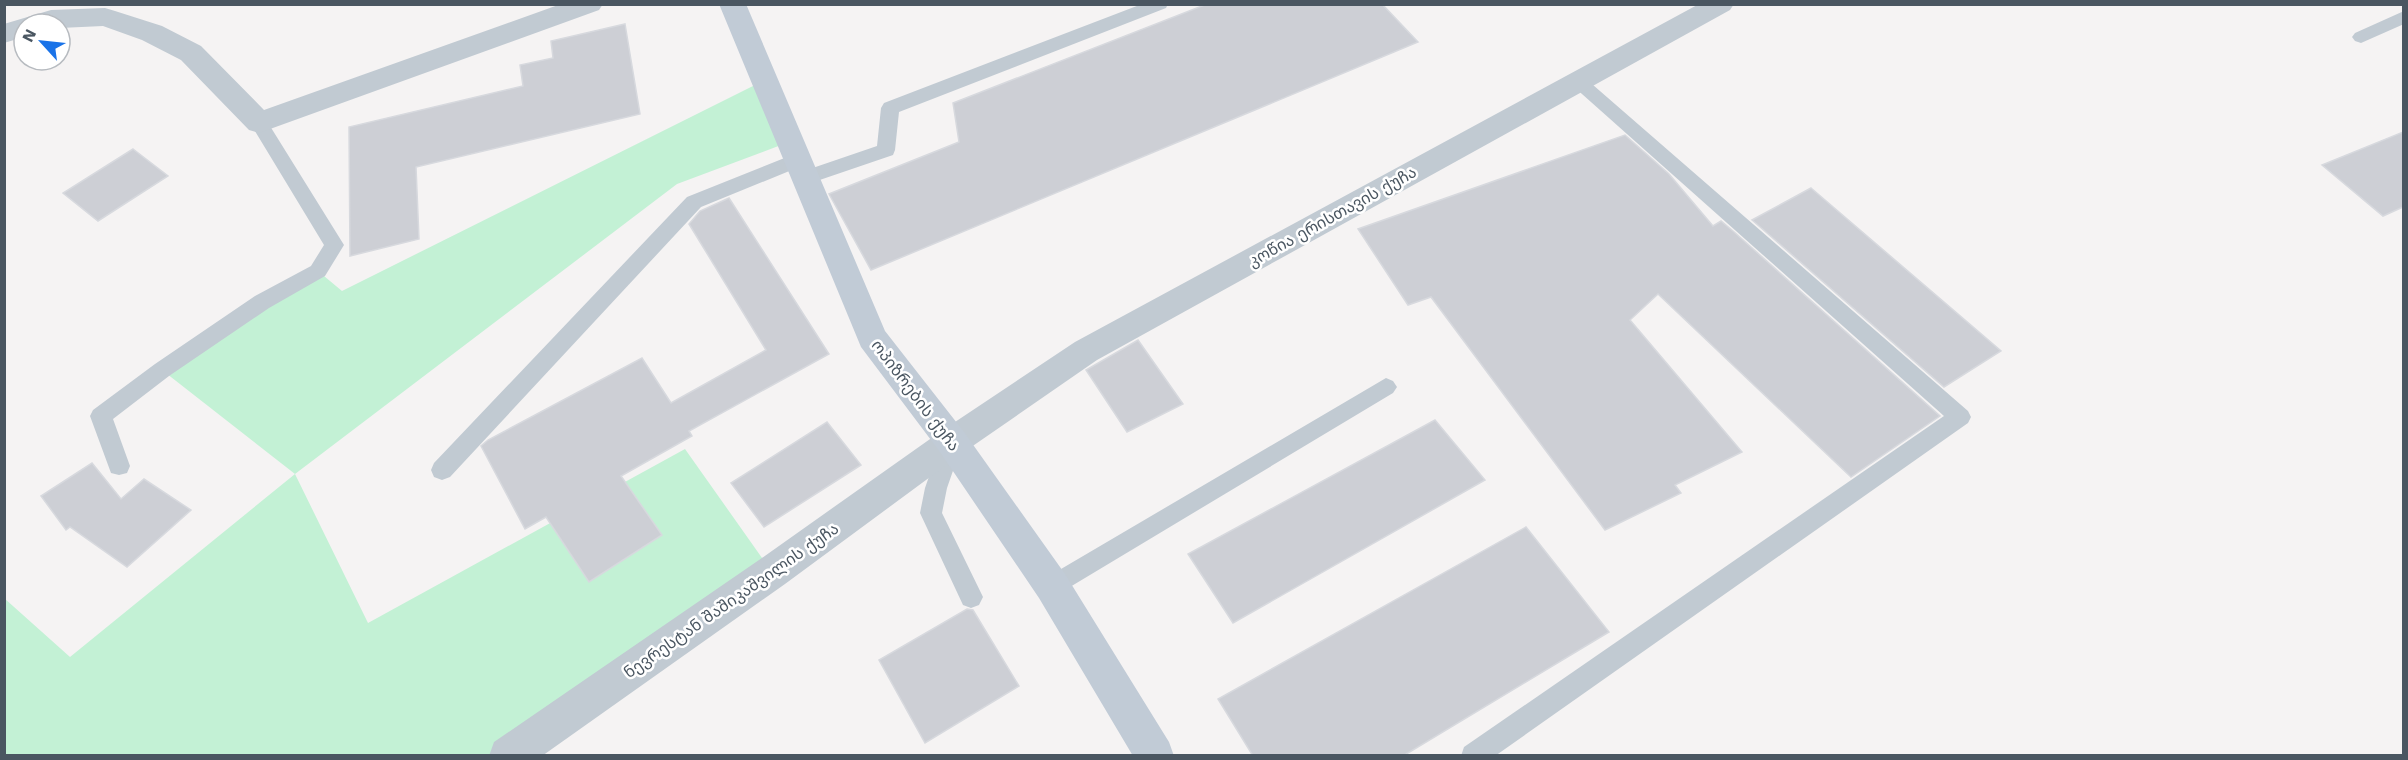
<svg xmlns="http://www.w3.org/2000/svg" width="2408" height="760" font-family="'Work Sans','Noto Sans Georgian',sans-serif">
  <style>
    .green { fill: #c3f1d5 }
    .building { fill: #cdcfd5; stroke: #d7d9de; stroke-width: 1.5 }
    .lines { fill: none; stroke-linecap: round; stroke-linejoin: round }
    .lane { fill: #c1cad2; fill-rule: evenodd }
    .street { fill: #c1cad2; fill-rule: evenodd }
    .secondary { fill: #c1cbd6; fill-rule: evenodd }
    .labels { text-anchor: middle; stroke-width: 5; stroke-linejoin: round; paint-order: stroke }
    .street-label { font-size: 16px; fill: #4a5661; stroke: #fff }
  </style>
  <rect width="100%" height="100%" fill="#f5f3f3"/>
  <path class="green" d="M763,81L789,142L677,184L295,474L368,623L685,449L772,572L508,755H5L4,598L70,657L295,474L162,370L318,271L342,291Z"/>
  <path class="building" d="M1207,4H1382L1418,42L871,270L829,194L959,142L953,103Z
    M625,24L640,114L416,167L419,239L350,256L349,127L523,86L520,65L553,58L551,41Z
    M2403,132V207L2383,216L2322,165Z
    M1625,135L1669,174L1713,226L1721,221L1733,231L1940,416L1851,477L1658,294L1630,320L1742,452L1675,485L1681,493L1605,530L1431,297L1408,305L1358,229Z
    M133,149L168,176L98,221L63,193Z
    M1811,188L2001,351L1944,387L1752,220Z
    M729,198L829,354L689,431L692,436L621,476L662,535L589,582L546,517L525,529L481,446L488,440L642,358L671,403L766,350L689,224L700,211Z
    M1138,340L1183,404L1127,432L1086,370Z
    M1435,420L1485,480L1233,623L1188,554Z
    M827,422L861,465L764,527L731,483Z
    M92,463L121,499L144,479L191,510L127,567L70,527L66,530L41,496Z
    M1526,527L1609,632L1403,756H1253L1218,699Z
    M967,609L973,610L1019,686L925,743L879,660Z"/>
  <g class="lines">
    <path class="lane" d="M1142,4H1168L1166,8L899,112L895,150L893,155L805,185L798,183L796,178L798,173L877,146L881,108L884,103Z
      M2404,11V24L2361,43L2355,41L2352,37L2355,33Z
      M1579,76L1585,78L1968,411L1971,417L1968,423L1495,756H1461L1464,747L1944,416L1573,86L1570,82L1573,78Z
      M259,116L265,118L344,245L325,276L269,308L169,376L113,419L130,466L127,473L119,475L111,473L90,416L93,410L155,364L255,296L311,266L324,245L250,123L253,118Z
      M797,153L804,155L806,160L804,165L701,207L450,477L442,480L434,477L431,470L434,463L687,197Z
      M1386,378L1393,381L1397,387L1393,393L1060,593L1052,597L1044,593L1040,586L1044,579Z
      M952,433L960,435L963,442L947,488L942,513L983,597L979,605L971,608L963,605L920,513L925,488L941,442L944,435Z"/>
    <path class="street" d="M561,4H603L599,10L259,133L249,130L181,60L142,40L103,26L60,28V24H24V37L4,43V24L51,10L105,8L115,11L162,26L201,46L264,110Z
      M1699,4H1734L1730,10L1097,360L964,452L785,584L542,756H489L494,742L759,560L940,432L1075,342Z"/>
    <path class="secondary" d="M719,4H746L885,331L964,432L1065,574L1169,742L1174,756H1133L1039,598L940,452L861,347Z"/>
  </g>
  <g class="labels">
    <g class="street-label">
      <text transform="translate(1332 216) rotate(-29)" y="6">კოწია ერისთავის ქუჩა</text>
      <text transform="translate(916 395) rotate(53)" y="6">ოპიზრების ქუჩა</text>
      <text transform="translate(731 600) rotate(-35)" y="6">ნევრესტან შაშიკაშვილის ქუჩა</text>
    </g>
  </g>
  <rect width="2408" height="760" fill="none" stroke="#4a5661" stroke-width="12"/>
  <g transform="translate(42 42) rotate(297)"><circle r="28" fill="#ffffff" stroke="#b7bbc0" stroke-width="1.5"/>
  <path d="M0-4.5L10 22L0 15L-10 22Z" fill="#1a73e8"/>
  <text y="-9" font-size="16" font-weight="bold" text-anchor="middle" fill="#4a5661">N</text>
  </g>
</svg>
